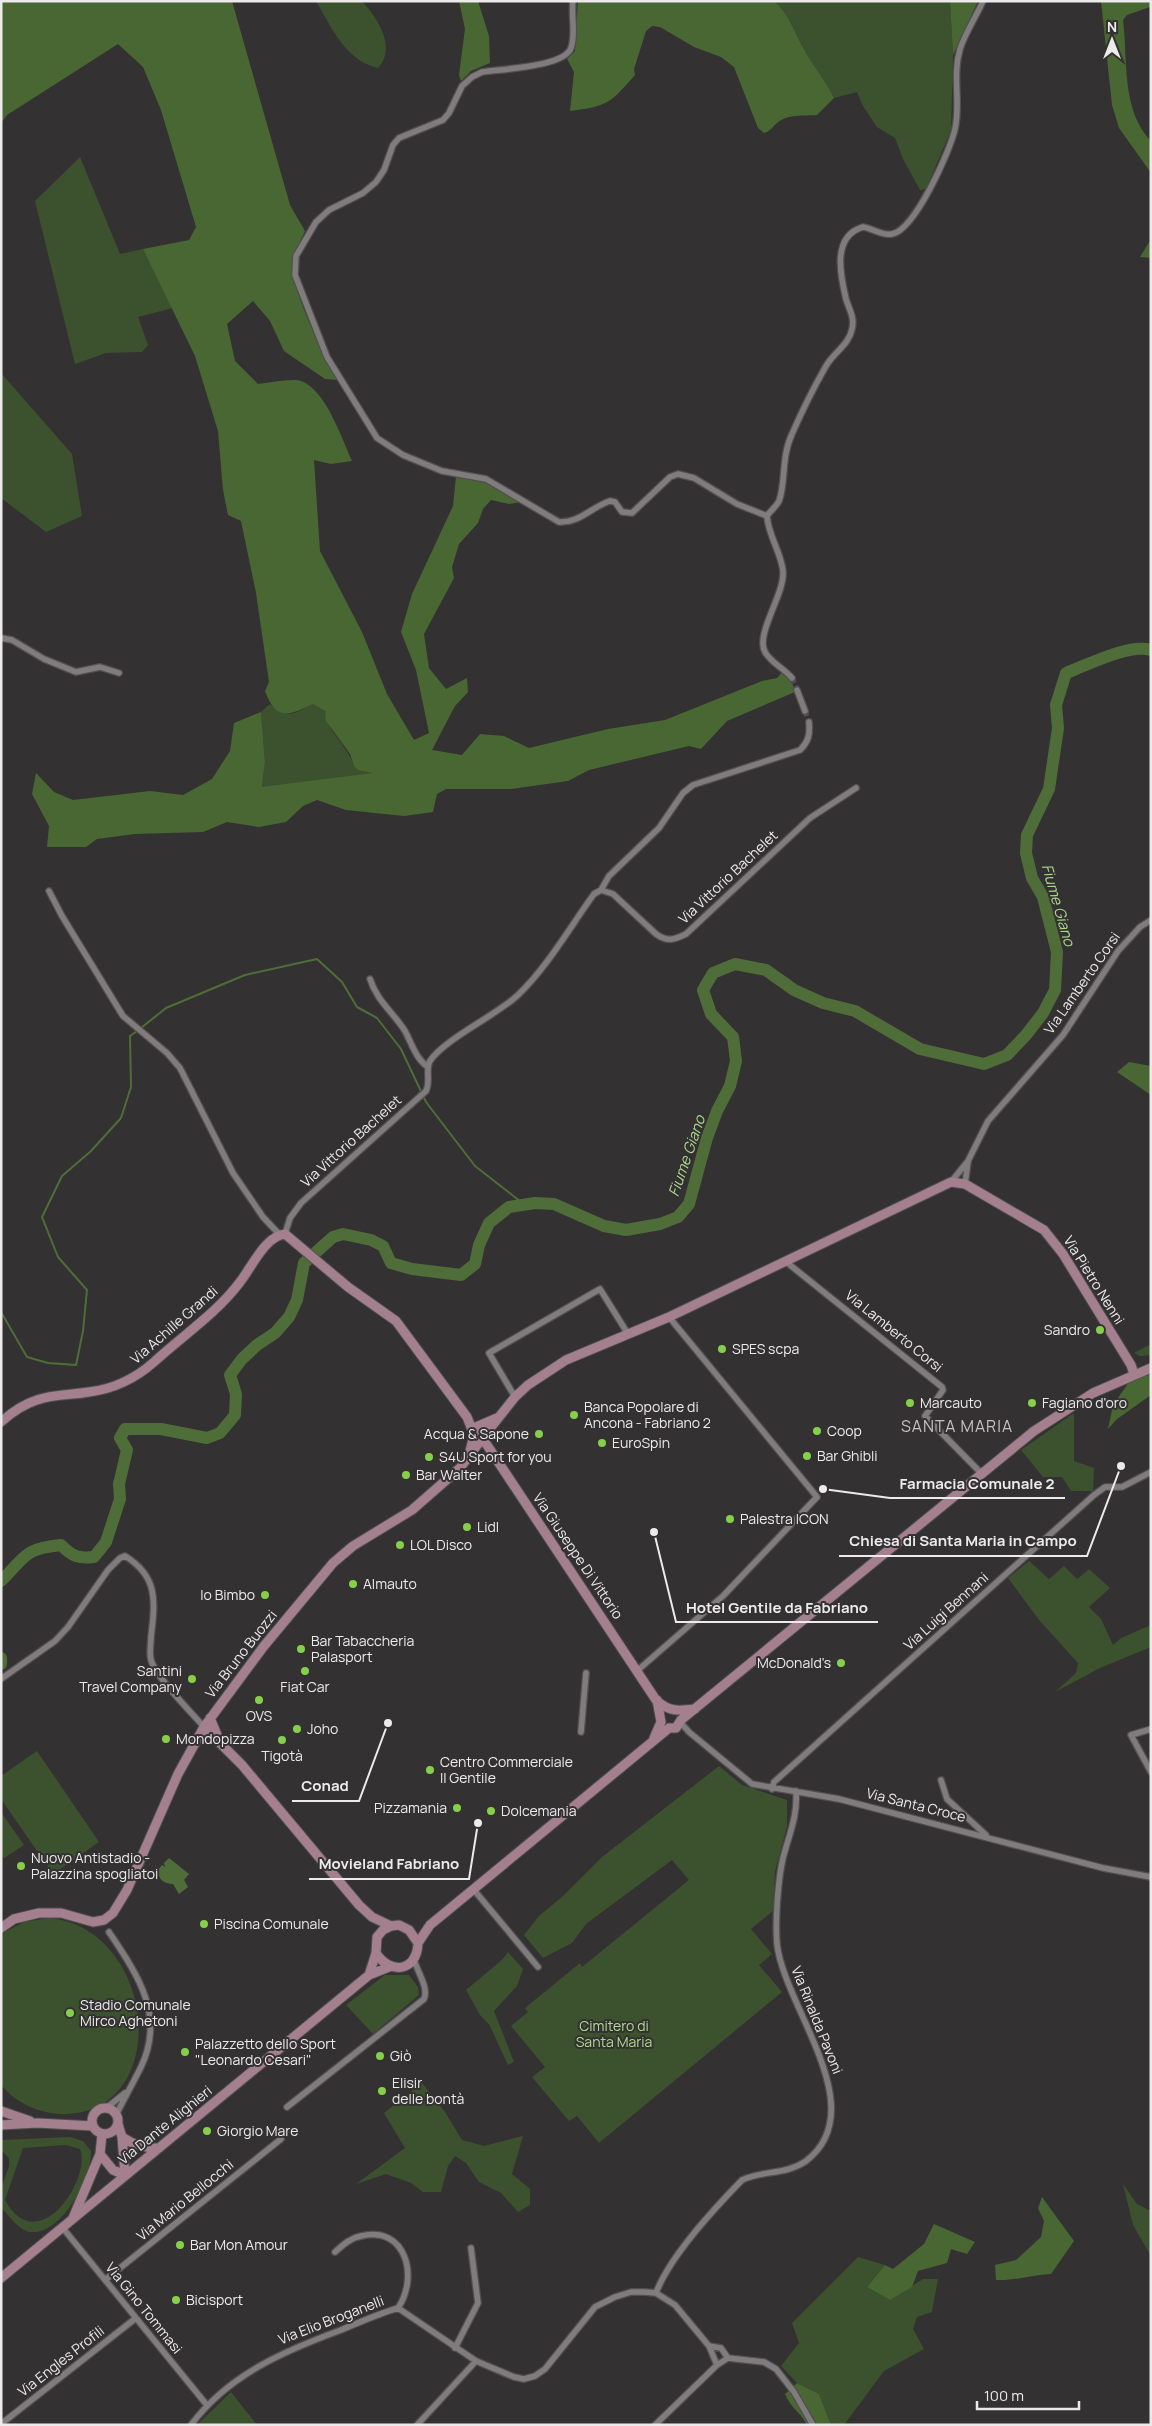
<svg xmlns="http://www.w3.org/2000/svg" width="1152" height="2426" font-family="Manrope,sans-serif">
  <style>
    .green { fill: #3c522e; fill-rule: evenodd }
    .forest { fill: #496733 }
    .water { fill: #4f6d39 }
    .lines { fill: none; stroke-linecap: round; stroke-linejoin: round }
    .stream { stroke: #4f6d39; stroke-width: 2 }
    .river { stroke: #4f6d39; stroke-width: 12 }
    .street-tunnel { stroke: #504d4e; stroke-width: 5.5; stroke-dasharray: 5.5 3; stroke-linecap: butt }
    .street-casing { stroke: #524f50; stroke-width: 8 }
    .secondary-casing { stroke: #524f50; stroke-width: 11 }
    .street { stroke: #807c7d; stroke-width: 5.5 }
    .secondary { stroke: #a4808e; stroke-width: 9 }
    .poi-dot { fill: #86cf4b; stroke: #343132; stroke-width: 2 }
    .labels { text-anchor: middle; stroke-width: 4; stroke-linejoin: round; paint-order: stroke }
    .street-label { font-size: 14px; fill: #eceaeb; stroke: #343132 }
    .poi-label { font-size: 14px; fill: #eceaeb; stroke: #343132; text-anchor: start }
    .park-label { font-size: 14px; fill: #addc8e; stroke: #343132 }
    .water-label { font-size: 15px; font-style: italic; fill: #a9d88a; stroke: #343132 }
    .quarter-label { font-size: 16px; letter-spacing: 1px; fill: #c5c1c2; stroke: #343132 }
    .leader { fill: none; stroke: #eceaeb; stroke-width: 2 }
    .callout-dot { fill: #eceaeb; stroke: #343132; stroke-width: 2 }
    .callout-label { font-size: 15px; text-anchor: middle; font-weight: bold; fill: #eceaeb; stroke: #343132; stroke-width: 4; stroke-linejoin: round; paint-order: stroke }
  </style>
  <rect width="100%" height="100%" fill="#343132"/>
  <path class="green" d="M316,1H362C378,19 397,47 378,68C345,60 332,28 316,1Z
    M774,1H950L953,55L951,130L926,189L920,190L903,159L895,138L877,127L863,106L857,92L834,98C826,81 814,67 805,51C795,34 789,13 774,1Z
    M80,157L120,254L143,249L173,308L138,317L148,345L142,352L106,353L75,364L35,201Z
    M1,373L72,454L82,516L46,532L1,498Z
    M270,704C290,719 291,715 313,704L325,711C327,732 348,746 354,766L375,773L262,788L265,762L261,712Z
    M1151,1344V1355L1140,1356L1134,1353Z
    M1074,1413V1461L1094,1468L1093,1491H1071L1062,1477H1043L1021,1450Z
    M1029,1561L1049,1579L1064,1566L1077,1579L1089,1569L1110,1588L1089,1607L1101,1619L1113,1645L1121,1638L1151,1625V1647L1100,1668L1055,1692L1076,1673L1078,1663L1039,1620L1008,1578Z
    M37,1751L99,1842L53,1874L1,1799V1776Z
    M719,1766L742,1785L787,1800V1827L775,1871L773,1911L751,1929L772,1954L759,1965L782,1992L599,2143L577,2116L569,2121L532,2077L545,2067L511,2026L528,2012L525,2008L580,1963L582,1967L689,1880L672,1860L586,1924L572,1943L543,1958L524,1935L539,1916L563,1896L602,1857Z
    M1,1812L24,1845L4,1858L1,1854Z
    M50,1918C159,1930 173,2117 61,2114C38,2113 16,2103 1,2085V1934L24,1922Z
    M508,1952L523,1969L517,1986L494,2011L514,2062L508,2065L489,2024L480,2015L466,1990L503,1959Z
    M385,1975H409L418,1987L419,1995L373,2034L346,2005Z
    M422,2083L445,2112L462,2140L484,2146L523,2136L512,2174L530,2189V2205L518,2212L501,2193L479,2182L466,2163L455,2156L448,2166L441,2192H423L411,2183L386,2174L356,2184L405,2148L384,2113Z
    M70,2137L83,2141L91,2151C92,2177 62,2235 31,2232C19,2231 10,2216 1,2208V2189L9,2166V2158L1,2150V2140ZM66,2145L80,2149C92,2177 39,2261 5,2200L23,2148Z
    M1123,2184L1137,2204L1151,2211V2256L1133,2225Z
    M858,2257L885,2265L867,2287L890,2300L923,2279H938L932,2312L917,2317L913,2329L924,2349L884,2371L844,2425H831L819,2394L797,2383L781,2366L799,2343L792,2323Z
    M231,2392L257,2425H197Z"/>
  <path class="forest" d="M1,1H232L290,205L305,231C301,240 295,250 293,259C289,288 323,354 338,380L325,379L284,351L270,321L253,301L227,324L235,361L258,384C268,383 293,378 301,381C326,390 341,437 352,461L331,464L314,460L320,551L362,632L387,694L414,740L429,733L416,670L401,632L412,594L453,506L456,476L481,480L521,502L509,504L491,500L483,509L478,523L459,544L452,567L454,578L424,634L429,668L446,689L467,678L468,692L455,706L432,750L462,755L480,734L504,736L529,748L608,729L665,720L762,681L777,678L784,670L791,679L795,692L727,721L701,749L689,746L589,770L568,781L511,789H446L437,794L433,812L404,816L346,810L317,800L303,806L286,822L259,827L227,822L203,832L135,834L97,839L86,847H47L49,826L32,794L36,773L54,792L73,800L150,791L183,795L212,779L230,751L234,723L261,712L265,762L262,787L373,773L358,770L354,766L350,754L326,721L325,711L313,704C289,716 276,721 265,691L269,682L256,593L241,521L228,515L223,490L218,431L195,356L143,249L189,240L196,227L161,110L143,67L118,44L7,115L1,123Z
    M459,1H478L489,36L490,63L471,71L461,81L459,75L465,29Z
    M578,1H774C789,13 795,34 805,51C814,67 826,81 834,98L817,115C804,116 787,114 777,123C772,127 771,131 764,133L758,128L734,67L721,57L694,47L660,27L652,26L646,31L634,69L635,75C610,103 609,106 570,111L574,72L567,59L575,51Z
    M950,1H978L953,55Z
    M1101,1H1151L1150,7L1127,15L1123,20C1128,60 1121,110 1151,141V173L1119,128L1112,105Z
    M1151,239V258L1140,257Z
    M1129,1062L1151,1066V1095L1117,1072Z
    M1151,1373V1395L1117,1419L1108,1429L1113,1405L1129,1382Z
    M1042,2197L1074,2241L1051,2274C1032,2275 1015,2281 996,2280L995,2265L1016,2260L1041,2237L1044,2221L1038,2208Z
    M934,2224L975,2242L967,2254L951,2249L947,2263L918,2271L912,2287L890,2300L867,2287L885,2265L893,2269L924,2244Z
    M797,2383L819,2394L831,2425H807C800,2411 792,2410 785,2394Z"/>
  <path class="water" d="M169,1858L189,1874L184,1880L188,1887L179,1894L173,1884C164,1884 158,1879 158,1870L162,1865L165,1867L164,1863Z"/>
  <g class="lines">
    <path class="stream" d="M141,1028L166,1008L245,975L317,959L342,982L357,1007L377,1018L401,1049L426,1102L475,1166L525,1205
      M1,1312L27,1357L48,1363L76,1365L83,1331L87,1290L58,1257L42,1217L62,1176L91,1151L121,1118L131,1087L130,1036L137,1031"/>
    <path class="river" d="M1,1581C26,1557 22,1549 61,1545C72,1556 78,1559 94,1557L106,1542L120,1499L119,1484L127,1450L120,1438L125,1429H161L207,1438L220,1433L235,1415L236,1394L230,1375L242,1359L257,1345L275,1333L289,1317L297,1300L304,1263L333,1237L343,1234L371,1240L383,1246L391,1263L412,1269L461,1275L475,1264L479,1245L489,1223L509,1207L535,1203L554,1204L604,1226L626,1230L660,1224L678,1217L689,1204L707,1138L717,1111L730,1086L736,1061L733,1037L711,1014L703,990L713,973L735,964L766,970L794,990L823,1003L855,1011L920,1049L984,1064L1007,1055L1026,1035L1043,1013L1055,990L1057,952L1043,897L1032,878L1026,853L1027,835L1049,789L1058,728L1056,705L1066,673C1087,665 1130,643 1151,650
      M1,1658V1664"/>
    <path class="street-tunnel" d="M792,678L797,690
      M805,711L809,722"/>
    <defs>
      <path id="street" d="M573,1C571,16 576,34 571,48C564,67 502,69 482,72L472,77L462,86L449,113L443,120L399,138L393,145L384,170L376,182L363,193L329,210L316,222L296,256L295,275L327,357L377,438L403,455L442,471L486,479L559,522C580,523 591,507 610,501L615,502L622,512L632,513L670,477L678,474L694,478L737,504L767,516
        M1,638L12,640L44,659L76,672L100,667L119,673
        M792,678C784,668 771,663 765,652C755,634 785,594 783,571C781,552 768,535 767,516C770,511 776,507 779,501C786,483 781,457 792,434C802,411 814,387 826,366C834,352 849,345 852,329C855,318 849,309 846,299C840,274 832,236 863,227C872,228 882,236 892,234C915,230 950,151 955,129C961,103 952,76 960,49C965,33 976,17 983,1
        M797,690L805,711
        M601,890L609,876L659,828L683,793L693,785L800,750C809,741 810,734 809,722
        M49,891L62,916L123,1016L167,1053L180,1068L233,1173L263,1217L279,1234
        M370,979C377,1001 393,1012 405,1031C412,1044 416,1059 428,1067
        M951,1182L968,1161L988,1121L1063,1035L1118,951L1140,927L1151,920
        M965,1184L968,1162
        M285,1234L290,1218L301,1203L426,1091C431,1081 425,1070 430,1061C443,1040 497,1015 518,995C548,966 570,927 594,894L601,890L613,894L656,934C667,942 674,940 686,934L810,818L856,788
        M785,1261L942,1387L943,1390L925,1416L981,1473
        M515,1397L489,1353L600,1289L628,1334
        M638,1670L723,1596L817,1497L669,1317
        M1,1679L55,1641L68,1627L108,1570L120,1558L125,1556C159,1577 155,1602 151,1637C151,1645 149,1653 151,1660C155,1676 192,1713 204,1727
        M680,1722L689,1732L752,1784L839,1799L1103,1868L1151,1877
        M1151,1729L1131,1735L1151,1772
        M581,1732L586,1673
        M941,1780L947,1799L986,1835
        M772,1789L774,1782L1094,1495L1105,1487H1122L1151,1472
        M474,1890L538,1967
        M109,1932C137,1974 166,2015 141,2067C133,2083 124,2099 116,2115
        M287,2107L424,1999C429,1987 417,1972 414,1959
        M105,2109L125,2093
        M62,2227L206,2404
        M105,2280L281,2139
        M656,2293C670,2256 714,2209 742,2180C763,2170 786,2175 806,2161C874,2109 784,2007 777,1944C775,1922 778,1879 783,1858C789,1835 798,1815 796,1791
        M398,2308L476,2361L514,2377L524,2379L535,2376L545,2369L595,2307L615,2297L631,2292H645L656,2293L675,2305L709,2346L717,2365
        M709,2346L721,2348L728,2358
        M455,2348L478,2303L471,2248
        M1,2424L136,2318
        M191,2425C228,2375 284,2351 341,2330C360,2322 378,2314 398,2308C419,2277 406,2225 361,2236C350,2238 343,2245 335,2252
        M417,2425L476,2361
        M655,2425L717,2365L728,2358L764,2362L776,2369L794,2392L813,2425"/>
      <path id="secondary" d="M1,1422C11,1413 24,1404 37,1400C53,1394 72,1395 89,1392C113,1389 136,1378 154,1362C182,1336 217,1313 240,1282C252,1267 265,1236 285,1234L348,1287L396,1321L467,1417L473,1432
        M488,1431L515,1397L528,1385L566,1360L669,1317L951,1182L965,1184L1044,1230L1063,1254L1131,1365L1134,1374
        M483,1439L656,1700C669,1712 678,1711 695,1709
        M469,1455L476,1427L497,1418
        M210,1718L220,1742
        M204,1727L242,1765L359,1905L372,1917L391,1926
        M654,1738L661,1722L657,1700
        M1,1928L14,1919L39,1913H61L93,1922L104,1920L113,1913L127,1890L178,1774L204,1727L264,1646L333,1563L353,1546L412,1510L460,1468L481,1440
        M418,1943L430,1925L669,1728H676L681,1720L1034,1431L1093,1393L1151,1368
        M369,1975L376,1953L377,1937L383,1930L391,1926L399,1925L409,1930L418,1943C417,1972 390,1975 376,1953
        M92 2121a13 13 0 1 1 26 0a13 13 0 1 1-26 0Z
        M1,2111L30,2121
        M118,2124L122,2137L125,2175
        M1,2125L37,2123L93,2126
        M122,2137C134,2145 144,2148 159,2148
        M100,2154L113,2170L125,2175
        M73,2218L100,2154L102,2134
        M1,2278L369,1975L389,1967"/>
    </defs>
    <use href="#street" class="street-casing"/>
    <use href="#secondary" class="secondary-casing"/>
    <use href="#street" class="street"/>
    <use href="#secondary" class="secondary"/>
  </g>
  <g class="poi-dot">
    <circle cx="1100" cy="1330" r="5"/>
    <circle cx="722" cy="1349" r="5"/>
    <circle cx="910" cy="1403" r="5"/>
    <circle cx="1032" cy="1403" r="5"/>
    <circle cx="574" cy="1415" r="5"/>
    <circle cx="817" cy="1431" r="5"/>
    <circle cx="539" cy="1434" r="5"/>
    <circle cx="602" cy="1443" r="5"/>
    <circle cx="807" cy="1456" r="5"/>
    <circle cx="429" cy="1457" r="5"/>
    <circle cx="406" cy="1475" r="5"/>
    <circle cx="730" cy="1519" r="5"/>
    <circle cx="467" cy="1527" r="5"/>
    <circle cx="400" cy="1545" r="5"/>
    <circle cx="353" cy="1584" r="5"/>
    <circle cx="265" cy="1595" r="5"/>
    <circle cx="301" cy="1649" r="5"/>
    <circle cx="841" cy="1663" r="5"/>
    <circle cx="305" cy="1671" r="5"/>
    <circle cx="192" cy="1679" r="5"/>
    <circle cx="259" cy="1700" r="5"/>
    <circle cx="297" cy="1729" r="5"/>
    <circle cx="166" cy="1739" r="5"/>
    <circle cx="282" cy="1740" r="5"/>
    <circle cx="430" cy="1770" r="5"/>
    <circle cx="457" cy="1808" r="5"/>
    <circle cx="491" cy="1811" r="5"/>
    <circle cx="21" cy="1866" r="5"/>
    <circle cx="204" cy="1924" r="5"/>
    <circle cx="70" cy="2013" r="5"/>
    <circle cx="185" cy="2052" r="5"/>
    <circle cx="380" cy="2056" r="5"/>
    <circle cx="382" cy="2091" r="5"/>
    <circle cx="207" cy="2131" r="5"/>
    <circle cx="180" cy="2245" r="5"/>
    <circle cx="176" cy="2300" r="5"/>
  </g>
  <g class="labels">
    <g class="street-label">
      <text transform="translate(728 877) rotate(-43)" y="5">Via Vittorio Bachelet</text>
      <text transform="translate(1082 983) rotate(-55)" y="5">Via Lamberto Corsi</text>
      <text transform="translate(351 1141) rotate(-42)" y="5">Via Vittorio Bachelet</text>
      <text transform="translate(1094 1280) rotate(58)" y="5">Via Pietro Nenni</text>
      <text transform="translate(174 1325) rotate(-41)" y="5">Via Achille Grandi</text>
      <text transform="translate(894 1331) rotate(39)" y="5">Via Lamberto Corsi</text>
      <text transform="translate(578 1556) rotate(56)" y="5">Via Giuseppe Di Vittorio</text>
      <text transform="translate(946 1611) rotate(-42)" y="5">Via Luigi Bennani</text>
      <text transform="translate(241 1654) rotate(-52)" y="5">Via Bruno Buozzi</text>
      <text transform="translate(916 1805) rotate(14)" y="5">Via Santa Croce</text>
      <text transform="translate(817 2020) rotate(68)" y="5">Via Rinalda Pavoni</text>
      <text transform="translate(165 2125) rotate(-39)" y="5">Via Dante Alighieri</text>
      <text transform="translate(185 2200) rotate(-39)" y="5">Via Mario Bellocchi</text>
      <text transform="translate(144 2308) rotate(51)" y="5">Via Gino Tommasi</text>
      <text transform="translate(331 2320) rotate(-21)" y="5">Via Elio Broganelli</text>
      <text transform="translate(61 2361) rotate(-38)" y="5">Via Engles Profili</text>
    </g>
    <g class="poi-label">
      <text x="1090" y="1335" text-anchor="end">Sandro</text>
      <text x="732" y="1354">SPES scpa</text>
      <text x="920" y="1408">Marcauto</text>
      <text x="1042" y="1408">Fagiano d'oro</text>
      <text x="584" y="1412">Banca Popolare di<tspan x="584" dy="16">Ancona - Fabriano 2</tspan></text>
      <text x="827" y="1436">Coop</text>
      <text x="529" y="1439" text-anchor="end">Acqua &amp; Sapone</text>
      <text x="612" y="1448">EuroSpin</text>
      <text x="817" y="1461">Bar Ghibli</text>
      <text x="439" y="1462">S4U Sport for you</text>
      <text x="416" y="1480">Bar Walter</text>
      <text x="740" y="1524">Palestra ICON</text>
      <text x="477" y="1532">Lidl</text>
      <text x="410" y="1550">LOL Disco</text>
      <text x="363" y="1589">Almauto</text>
      <text x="255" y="1600" text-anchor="end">Io Bimbo</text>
      <text x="311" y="1646">Bar Tabaccheria<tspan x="311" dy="16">Palasport</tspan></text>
      <text x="831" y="1668" text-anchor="end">McDonald's</text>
      <text x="182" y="1676" text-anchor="end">Santini<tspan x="182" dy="16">Travel Company</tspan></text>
      <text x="305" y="1692" text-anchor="middle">Fiat Car</text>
      <text x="259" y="1721" text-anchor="middle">OVS</text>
      <text x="307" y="1734">Joho</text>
      <text x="176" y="1744">Mondopizza</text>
      <text x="282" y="1761" text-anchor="middle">Tigotà</text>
      <text x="440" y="1767">Centro Commerciale<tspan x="440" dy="16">Il Gentile</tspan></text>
      <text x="447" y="1813" text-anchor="end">Pizzamania</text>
      <text x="501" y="1816">Dolcemania</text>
      <text x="31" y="1863">Nuovo Antistadio -<tspan x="31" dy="16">Palazzina spogliatoi</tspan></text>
      <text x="214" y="1929">Piscina Comunale</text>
      <text x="80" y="2010">Stadio Comunale<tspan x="80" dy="16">Mirco Aghetoni</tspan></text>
      <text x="195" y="2049">Palazzetto dello Sport<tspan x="195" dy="16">"Leonardo Cesari"</tspan></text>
      <text x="390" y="2061">Giò</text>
      <text x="392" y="2088">Elisir<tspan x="392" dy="16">delle bontà</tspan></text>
      <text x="217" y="2136">Giorgio Mare</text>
      <text x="190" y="2250">Bar Mon Amour</text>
      <text x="186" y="2305">Bicisport</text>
    </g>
    <g class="park-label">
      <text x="614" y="2031">Cimitero di<tspan x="614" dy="16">Santa Maria</tspan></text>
    </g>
    <g class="water-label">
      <text transform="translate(1058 905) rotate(74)" y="5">Fiume Giano</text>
      <text transform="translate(687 1156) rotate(-71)" y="5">Fiume Giano</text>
    </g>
    <g class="quarter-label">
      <text x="957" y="1432">SANTA MARIA</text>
    </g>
  </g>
  <path class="leader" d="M823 1489L890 1498H1065M1121 1466L1087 1556H839M654 1532L676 1622H878M388 1723L359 1801H292M478 1823L469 1879H309"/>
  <g class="callout-dot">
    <circle cx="823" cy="1489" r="5"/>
    <circle cx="1121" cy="1466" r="5"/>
    <circle cx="654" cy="1532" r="5"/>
    <circle cx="388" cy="1723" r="5"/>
    <circle cx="478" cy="1823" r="5"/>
  </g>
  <g class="callout-label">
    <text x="977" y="1489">Farmacia Comunale 2</text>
    <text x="963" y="1546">Chiesa di Santa Maria in Campo</text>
    <text x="777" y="1613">Hotel Gentile da Fabriano</text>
    <text x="325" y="1791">Conad</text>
    <text x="389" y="1869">Movieland Fabriano</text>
  </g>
  <rect width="1152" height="2426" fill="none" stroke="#eceaeb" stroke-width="5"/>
  <g transform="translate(1112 40)" stroke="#343132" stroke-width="4" paint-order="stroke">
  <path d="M0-4L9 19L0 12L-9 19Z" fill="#eceaeb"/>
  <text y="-8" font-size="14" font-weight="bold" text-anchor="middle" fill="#eceaeb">N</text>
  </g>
  <path d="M977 2401v8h102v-8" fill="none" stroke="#eceaeb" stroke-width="2.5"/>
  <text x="984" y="2401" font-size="15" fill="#eceaeb" stroke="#343132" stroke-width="4" paint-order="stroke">100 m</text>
</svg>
